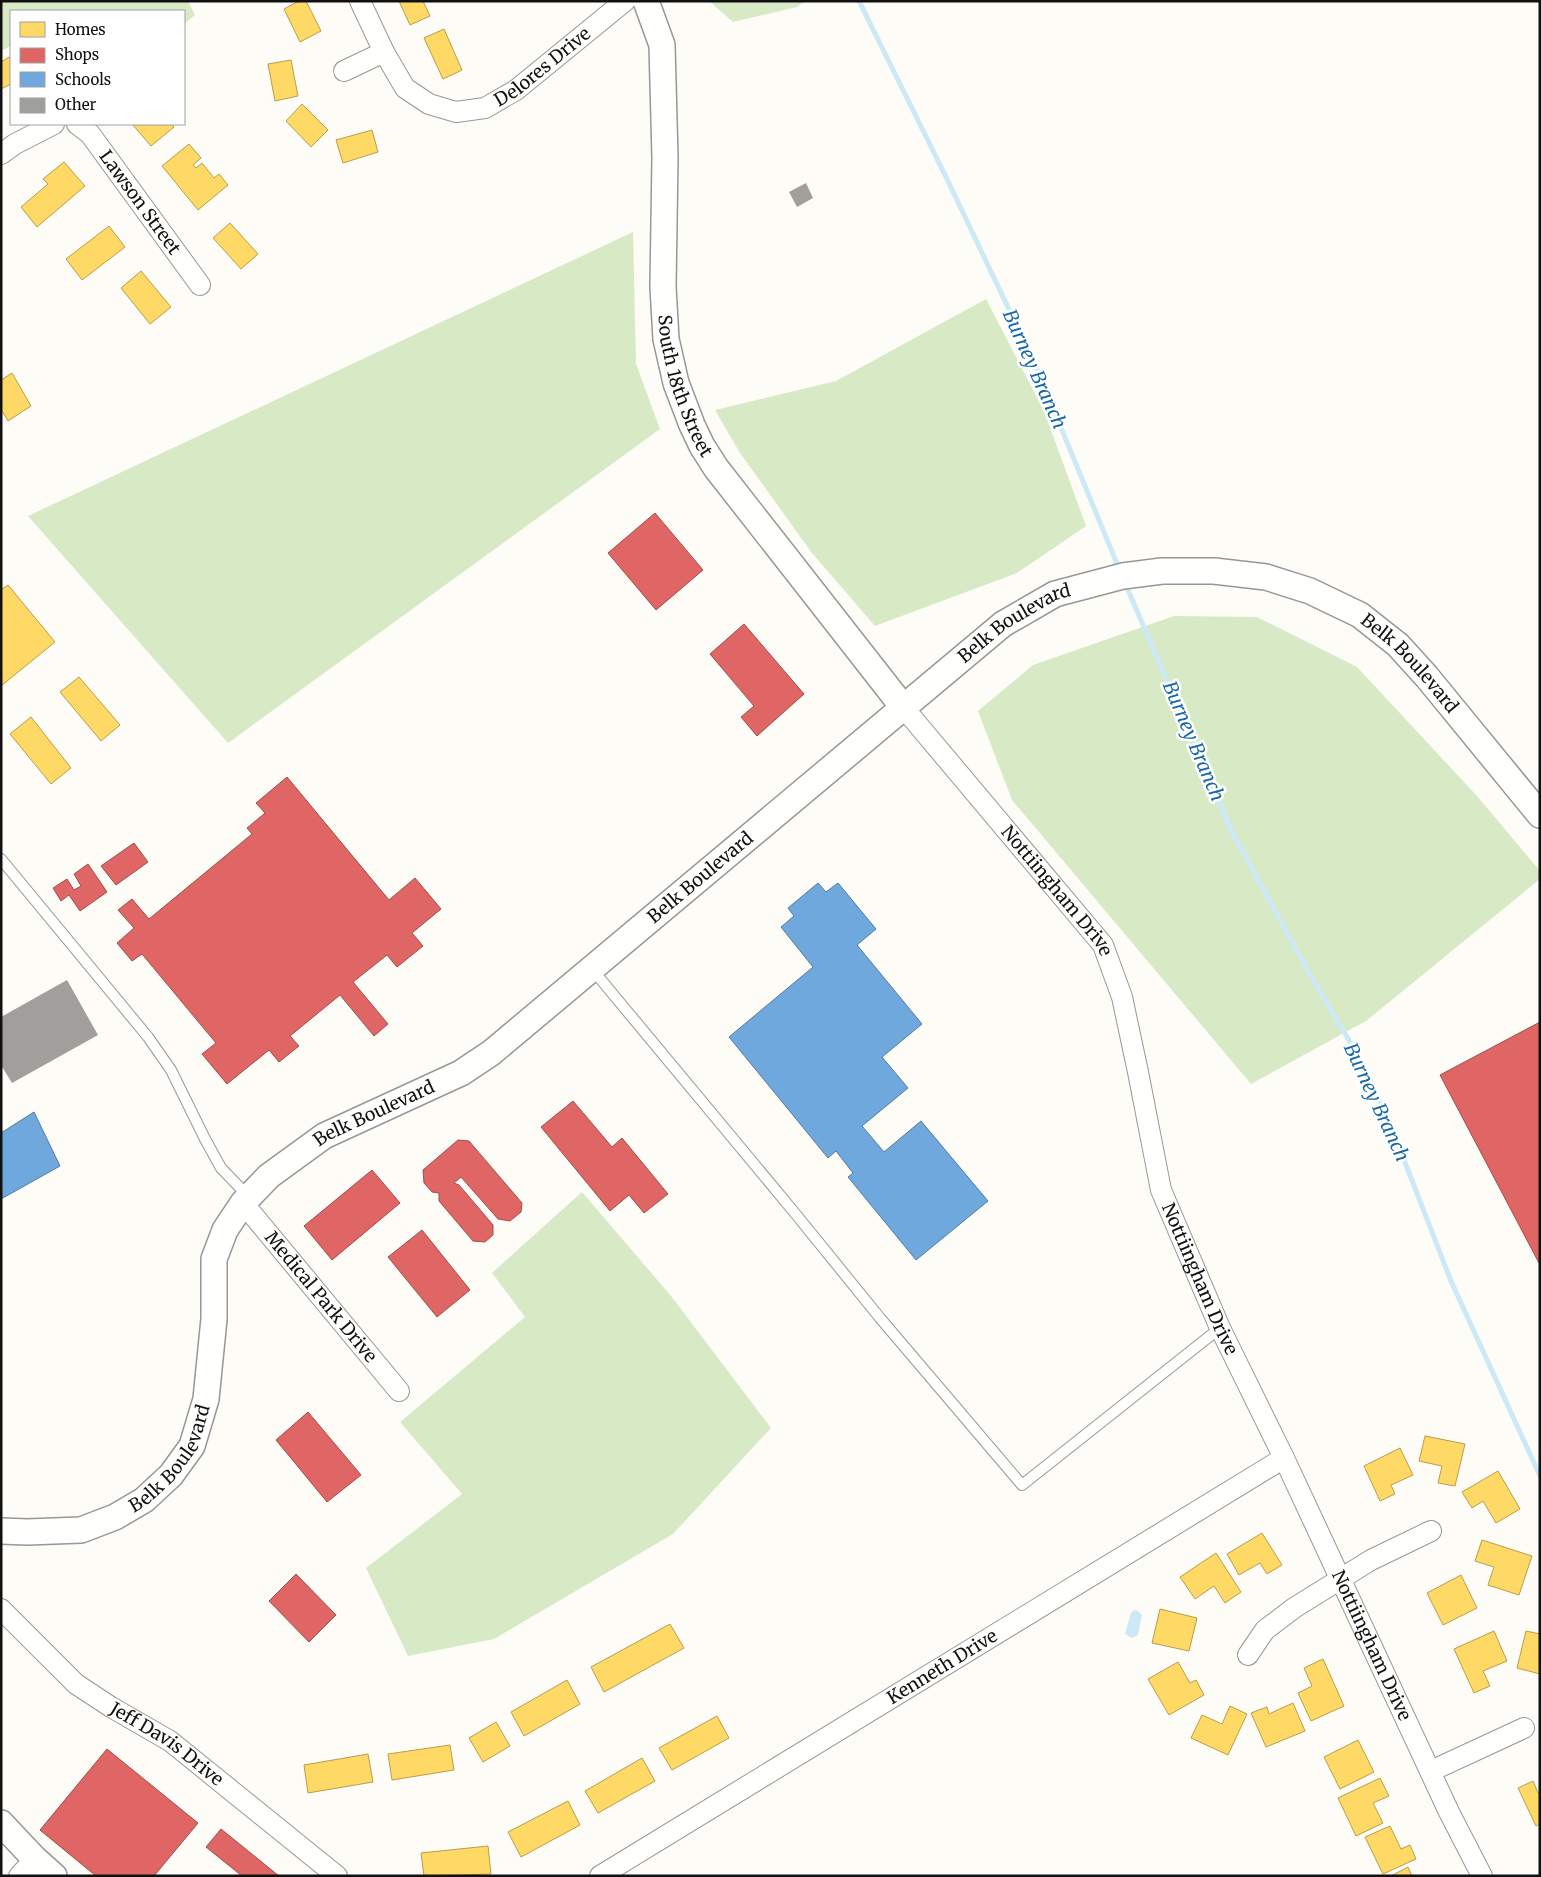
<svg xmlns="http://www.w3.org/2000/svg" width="1541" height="1877" font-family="Merriweather,serif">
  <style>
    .forest { fill: #d8eac5 }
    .water { fill: #cde8f7 }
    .homes { fill: #ffd966; stroke: #b89d4c }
    .shops { fill: #e06666; stroke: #a24c4c }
    .schools { fill: #6fa8dc; stroke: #537b9f }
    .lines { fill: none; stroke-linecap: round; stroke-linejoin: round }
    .stream { stroke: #cde8f7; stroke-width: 5 }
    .building { fill: #a19f9c }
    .service-casing { stroke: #979795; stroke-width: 12 }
    .minor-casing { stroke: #979795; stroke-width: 22 }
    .tertiary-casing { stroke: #979795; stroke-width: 28 }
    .service { stroke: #fffffe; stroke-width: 10 }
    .minor { stroke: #fffffe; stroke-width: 20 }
    .tertiary { stroke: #fffffe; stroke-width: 25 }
    .labels { text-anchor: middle; stroke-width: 5; stroke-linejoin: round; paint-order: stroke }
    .street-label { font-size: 18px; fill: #111; stroke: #fff }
    .water-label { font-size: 19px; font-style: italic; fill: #1768a6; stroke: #fff }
  </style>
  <rect width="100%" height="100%" fill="#fdfcf7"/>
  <path class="forest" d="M1,1H188L195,15L184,24V11H11V46L1,51Z
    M709,1H805L797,7L733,22Z
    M633,232L636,364L660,429L228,743L28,516Z
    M986,299L1044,411L1086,526L1017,573L875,626L812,553L740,453L715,410L836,381Z
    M1174,616L1257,617L1357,667L1477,796L1540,871V879L1366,1021L1251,1084L1012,800L978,711L1033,665Z
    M582,1192L671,1296L771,1428L673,1534L494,1639L408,1656L366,1568L462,1494L400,1422L525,1317L492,1273Z"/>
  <path class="water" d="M1134,1610L1138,1611L1142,1615L1138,1635L1132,1638L1125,1634L1131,1613Z"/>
  <path class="homes" d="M299,1H306L321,31L300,42L284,9Z
    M399,1H423L430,16L410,25Z
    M444,29L462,70L443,79L424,38Z
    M11,56V84L1,89V62Z
    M291,60L298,96L275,101L268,64Z
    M302,104L328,130L311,147L286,121Z
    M132,124H171L174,127L151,146Z
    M372,130L378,152L343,163L336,140Z
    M189,144L201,158L193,165L196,168L202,163L214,178L219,174L228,185L198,210L162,166Z
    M64,162L85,186L37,227L21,207L48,184L43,179Z
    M230,223L258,254L241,269L213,238Z
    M109,226L125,247L82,280L66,259Z
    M141,271L171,307L150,324L121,288Z
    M12,373L31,406L8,421L1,409V380Z
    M8,585L55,642L1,686V590Z
    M79,677L120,725L101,741L60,692Z
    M31,717L71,768L51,784L10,734Z
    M1425,1436L1465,1444L1455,1486L1438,1483L1442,1466L1419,1461Z
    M1400,1448L1413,1475L1391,1485L1395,1494L1380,1501L1364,1466Z
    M1498,1471L1520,1509L1496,1523L1483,1501L1472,1508L1462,1492Z
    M1262,1533L1282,1565L1267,1574L1260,1563L1239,1575L1227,1554Z
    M1482,1540L1532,1556L1519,1595L1488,1585L1494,1567L1475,1561Z
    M1216,1553L1241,1592L1225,1603L1214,1586L1195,1599L1180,1577Z
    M1461,1575L1477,1608L1443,1625L1427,1593Z
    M1160,1609L1197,1618L1189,1651L1152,1643Z
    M670,1624L684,1648L604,1692L591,1667Z
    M1494,1631L1507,1661L1483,1671L1490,1686L1474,1693L1454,1649Z
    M1526,1631L1540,1634V1674L1517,1668Z
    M1323,1659L1344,1706L1311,1721L1298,1693L1312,1686L1304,1668Z
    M1178,1662L1190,1683L1196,1680L1204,1695L1169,1715L1148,1679Z
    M567,1680L580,1704L524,1736L511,1712Z
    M1293,1703L1305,1731L1266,1747L1251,1713L1267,1707L1269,1714Z
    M1230,1706L1247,1714L1228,1755L1191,1738L1202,1715L1222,1724Z
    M717,1716L729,1738L672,1770L659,1748Z
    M496,1722L510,1746L483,1762L469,1738Z
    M1358,1740L1374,1772L1340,1789L1324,1757Z
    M450,1745L454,1770L392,1780L388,1754Z
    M368,1754L373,1782L308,1793L304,1765Z
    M642,1758L655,1781L598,1813L585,1791Z
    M1380,1778L1389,1796L1373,1803L1383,1823L1356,1836L1338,1798Z
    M1533,1781L1538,1793H1540V1824L1536,1826L1518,1788Z
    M568,1801L580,1825L521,1857L508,1832Z
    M1390,1826L1401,1849L1410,1845L1416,1859L1383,1874L1365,1837Z
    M488,1846L491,1874L424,1876L421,1853Z
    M1408,1867L1412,1876H1391Z"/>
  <path class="shops" d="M655,513L703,570L656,610L608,553Z
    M744,624L804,694L757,736L741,717L754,706L710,654Z
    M287,777L389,900L415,878L441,909L412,933L423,946L397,967L387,955L353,982L388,1024L374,1036L340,995L290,1036L299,1046L279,1062L269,1050L227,1084L202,1054L216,1043L142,954L132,961L117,943L134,928L118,910L132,899L149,919L252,834L247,828L265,813L256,803Z
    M134,843L148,862L116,885L101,866Z
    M88,864L107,892L80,911L69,895L61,901L53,888L67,879L74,890L81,886L74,874Z
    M1540,1022V1263H1539L1440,1075Z
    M573,1101L612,1147L622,1138L668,1194L644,1213L629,1195L610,1211L541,1127Z
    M458,1140L469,1141L522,1203L521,1212L510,1221L498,1219L461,1177L454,1183L459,1185L493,1225V1235L485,1242L473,1241L439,1201V1193L432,1192L424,1183L423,1170Z
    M372,1170L400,1203L332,1260L304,1226Z
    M422,1230L470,1290L437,1317L388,1257Z
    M308,1412L361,1475L327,1502L276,1440Z
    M296,1574L336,1615L309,1642L269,1601Z
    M107,1749L198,1823L154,1876H96L40,1830Z
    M221,1829L279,1876H242L206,1847Z"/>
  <path class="schools" d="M818,883L826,892L838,883L876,929L857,945L922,1024L882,1057L908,1088L862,1126L884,1152L921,1121L988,1201L916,1260L848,1177L853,1173L836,1151L828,1158L729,1037L813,967L781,927L794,916L788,908Z
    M34,1112L60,1166L1,1199V1133Z"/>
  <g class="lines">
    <path class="stream" d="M859,1L946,177L1034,362L1120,571
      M1125,583L1232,832L1312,978L1363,1064L1399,1147L1451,1281L1540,1476"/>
  </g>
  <path class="building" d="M806,183L813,198L797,207L789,192Z
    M67,980L98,1035L12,1083L1,1065V1017Z"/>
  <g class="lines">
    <defs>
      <path id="service" d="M1,859L148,1037L171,1070L205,1139L221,1168L248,1196
        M592,969L794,1212L880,1318L1022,1485L1220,1328"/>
      <g id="minor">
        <path id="s1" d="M360,1L384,52L405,88L429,104L456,112L485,108L516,90L625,1"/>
        <path d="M344,71L384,52"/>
        <path id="s2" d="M77,124L90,134L200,285"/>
        <path d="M1,154L15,144L54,124"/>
        <path id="s3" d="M903,707L1103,945L1122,997L1138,1072L1161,1190L1220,1328L1284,1458L1449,1812L1482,1876"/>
        <path id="s4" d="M243,1203L399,1391"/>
        <path id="s5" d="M1,1609L76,1684L111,1707L170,1741L337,1876"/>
        <path d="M1248,1655L1265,1630L1294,1608L1371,1560L1431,1531"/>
        <path d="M1431,1771L1524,1728"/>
        <path d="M19,1876L35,1859"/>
        <path id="s6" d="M600,1876L1284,1458"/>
      </g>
      <g id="tertiary">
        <path id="s7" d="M646,1L662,45L665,158L663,287L666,339L676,383L692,425L702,446L716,468L903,707"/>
        <path id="s8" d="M1,1531L27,1532L81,1530L115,1517L144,1500L171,1475L192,1446L206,1399L214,1319V1259L225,1230L243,1203L269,1176L324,1136L461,1073L491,1053L1003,624L1055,594L1123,576L1162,571H1214L1266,577L1310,591L1360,615L1398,645L1427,677L1540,815"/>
        <path d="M1,1823L35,1859L54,1876"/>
      </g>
    </defs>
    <use href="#service" class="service-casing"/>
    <use href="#minor" class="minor-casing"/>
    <use href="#tertiary" class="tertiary-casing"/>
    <use href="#service" class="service"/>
    <use href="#minor" class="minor"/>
    <use href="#tertiary" class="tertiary"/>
  </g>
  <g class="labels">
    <g class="street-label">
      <text dy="6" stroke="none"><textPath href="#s1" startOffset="255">Delores Drive</textPath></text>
      <text dy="6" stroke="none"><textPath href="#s2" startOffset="101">Lawson Street</textPath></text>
      <text dy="6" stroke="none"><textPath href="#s7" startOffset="391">South 18th Street</textPath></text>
      <text dy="6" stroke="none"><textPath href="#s8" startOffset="1446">Belk Boulevard</textPath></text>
      <text dy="6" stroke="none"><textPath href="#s8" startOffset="1881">Belk Boulevard</textPath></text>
      <text dy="6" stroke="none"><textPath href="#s8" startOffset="1041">Belk Boulevard</textPath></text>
      <text dy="6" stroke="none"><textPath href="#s3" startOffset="240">Nottiingham Drive</textPath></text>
      <text dy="6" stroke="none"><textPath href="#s8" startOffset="636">Belk Boulevard</textPath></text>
      <text dy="6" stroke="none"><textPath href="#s3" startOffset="660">Nottiingham Drive</textPath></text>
      <text dy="6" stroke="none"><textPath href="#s4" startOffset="122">Medical Park Drive</textPath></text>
      <text dy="6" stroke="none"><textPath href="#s8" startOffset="200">Belk Boulevard</textPath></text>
      <text dy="6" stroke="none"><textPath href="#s3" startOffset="1065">Nottiingham Drive</textPath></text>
      <text dy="6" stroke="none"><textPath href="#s6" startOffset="401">Kenneth Drive</textPath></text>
      <text dy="6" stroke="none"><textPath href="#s5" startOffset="215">Jeff Davis Drive</textPath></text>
    </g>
    <g class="water-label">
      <text transform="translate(1035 369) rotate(66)" y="7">Burney Branch</text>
      <text transform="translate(1194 741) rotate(67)" y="7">Burney Branch</text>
      <text transform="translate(1377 1102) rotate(65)" y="7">Burney Branch</text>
    </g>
  </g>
  <rect width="1541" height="1877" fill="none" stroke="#111111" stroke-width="5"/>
  <rect x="10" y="10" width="175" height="115" fill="#ffffff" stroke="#a0a0a0"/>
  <rect x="20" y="22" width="25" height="15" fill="#ffd966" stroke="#a0a0a0"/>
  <text x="55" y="35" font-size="15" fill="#111111">Homes</text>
  <rect x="20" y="48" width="25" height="15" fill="#e06666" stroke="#a0a0a0"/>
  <text x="55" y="60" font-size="15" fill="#111111">Shops</text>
  <rect x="20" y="72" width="25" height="15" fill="#6fa8dc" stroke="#a0a0a0"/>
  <text x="55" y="85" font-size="15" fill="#111111">Schools</text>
  <rect x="20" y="98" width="25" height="15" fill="#a19f9c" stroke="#a0a0a0"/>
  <text x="55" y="110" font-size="15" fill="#111111">Other</text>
</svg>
